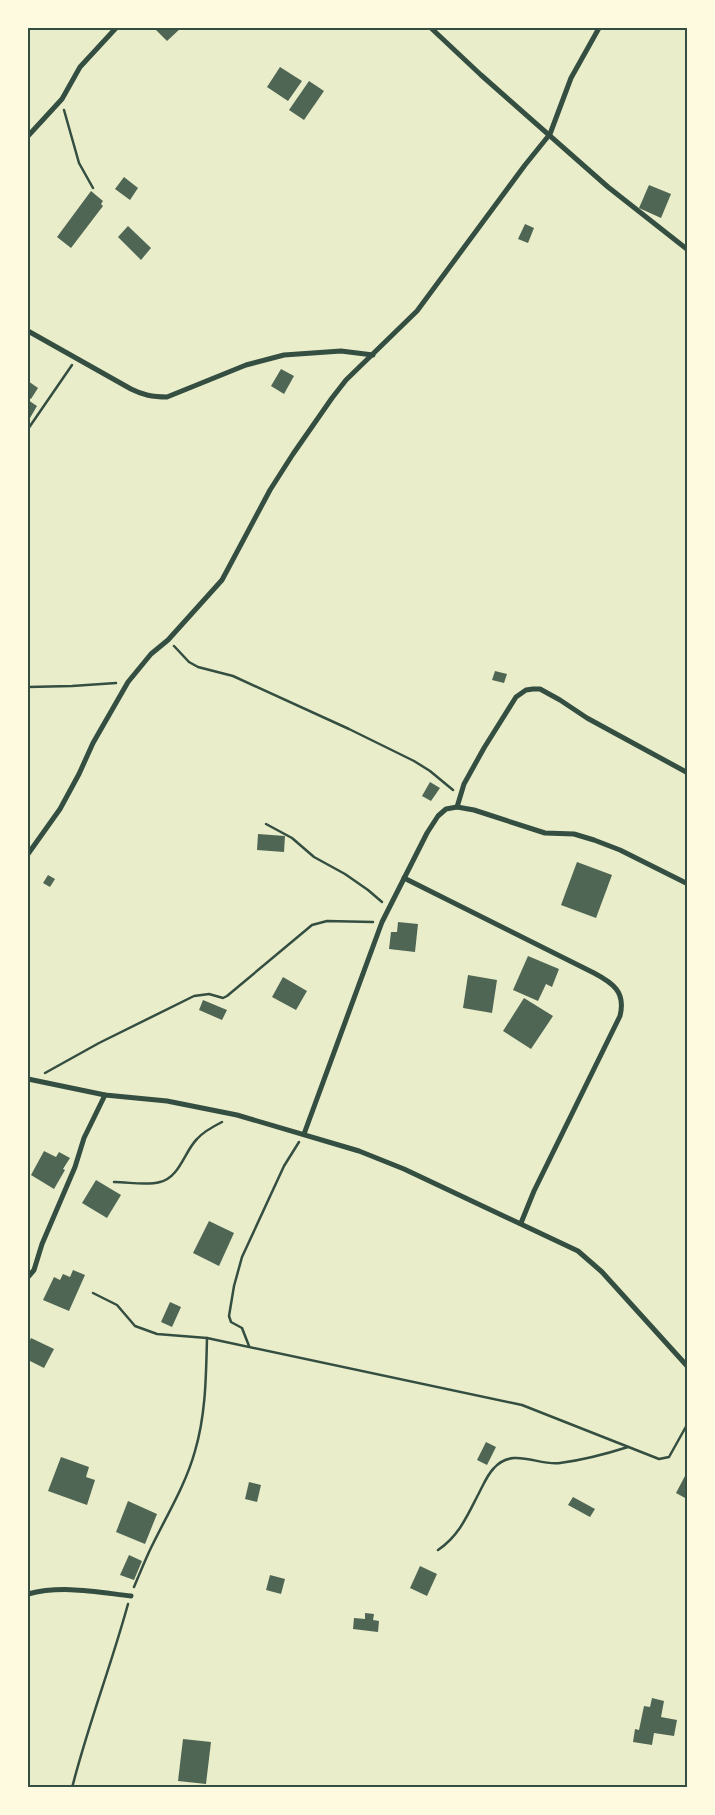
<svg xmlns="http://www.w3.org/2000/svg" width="715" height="1815" viewBox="0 0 715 1815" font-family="Jost,sans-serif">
<rect width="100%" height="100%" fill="#e9edc9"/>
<g fill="#4f6655">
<path d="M154,28h27l-14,13z"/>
<path d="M280,67l22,14 -14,20 -21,-14z"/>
<path d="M309,81l15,10 -20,29 -15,-10z"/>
<path d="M124,177l14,11 -8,12 -15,-11z"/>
<path d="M649,185l22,9 -10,24 -22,-10z"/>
<path d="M91,191l12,10 -2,3 2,2 -32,42 -14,-11z"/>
<path d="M525,224l9,4 -6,15 -10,-4z"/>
<path d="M128,226l23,22 -10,12 -23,-23z"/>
<path d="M281,369l13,7 -10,18 -13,-8z"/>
<path d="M28,381l10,7 -7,11 -3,-2z"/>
<path d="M28,400l9,6 -7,12 -2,-2z"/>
<path d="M495,671l12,3 -3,9 -12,-3z"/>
<path d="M430,782l10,6 -9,13 -9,-5z"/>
<path d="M258,834l27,2 -1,16 -27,-2z"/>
<path d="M577,862l35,13 -16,43 -35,-13z"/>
<path d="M48,875l7,4 -5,8 -7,-4z"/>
<path d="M398,922l20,2 -3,28 -26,-3 2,-17h6z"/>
<path d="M528,956l31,13 -7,18 -6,-3 -8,17 -25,-11z"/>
<path d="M468,975l29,5 -5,33 -29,-5z"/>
<path d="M283,977l24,14 -11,19 -24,-13z"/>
<path d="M524,998l29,18 -22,33 -28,-18z"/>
<path d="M203,1000l24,10 -5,10 -23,-10z"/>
<path d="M44,1151l12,6 3,-5 11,6 -7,11 2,1 -11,19 -23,-14z"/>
<path d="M96,1180l25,15 -14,23 -25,-15z"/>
<path d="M209,1221l25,12 -15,33 -26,-13z"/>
<path d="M73,1270l12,5 -16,36 -26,-11 11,-23 6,3 3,-6 7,3z"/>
<path d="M170,1302l11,5 -9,20 -11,-5z"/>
<path d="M31,1338l23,11 -10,19 -16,-8v-15z"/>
<path d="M486,1442l10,5 -9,18 -10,-5z"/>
<path d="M61,1457l28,10 -3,10 9,3 -8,25 -39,-14z"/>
<path d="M686,1474h2l-1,25 -11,-6z"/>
<path d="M249,1482l12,3 -4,17 -12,-3z"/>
<path d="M573,1497l22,12 -5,8 -22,-12z"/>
<path d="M128,1501l29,13 -12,30 -29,-12z"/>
<path d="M129,1555l13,6 -8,19 -14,-5z"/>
<path d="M420,1566l17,8 -10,22 -17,-8z"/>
<path d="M270,1575l15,4 -4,15 -15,-4z"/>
<path d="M365,1613l9,1 -1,6 6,1 -1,11 -25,-3 1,-11 11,1z"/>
<path d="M652,1698l12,3 -3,16 16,3 -3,16 -20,-3 -2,12 -19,-3 2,-13 4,1 5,-24 6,1z"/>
<path d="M183,1739l28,3 -5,42 -28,-3z"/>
</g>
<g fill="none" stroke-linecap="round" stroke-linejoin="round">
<g stroke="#344e41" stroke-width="2.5">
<path d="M64,110l15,53 14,25"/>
<path d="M28,429l44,-64"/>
<path d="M174,646l15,16 9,5 35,9 116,53 65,32 16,10 23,19"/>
<path d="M28,687l44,-1 44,-3"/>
<path d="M266,824l26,14 22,19 31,17 23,16 14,12"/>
<path d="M45,1073l54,-30 95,-47 15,-2 14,4 4,-2 85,-71 15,-4 46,1"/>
<path d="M114,1182c15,0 32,4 46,0 20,-5 24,-30 37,-43 7,-8 17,-13 25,-17"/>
<path d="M93,1293l24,12 18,21 22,8 50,4 315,67 137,54 10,-2 19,-34"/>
<path d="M249,1346l-7,-18 -11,-6 -2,-6 5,-30 8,-29 42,-91 15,-24"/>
<path d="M438,1550c22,-15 30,-36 42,-59 4,-8 8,-17 14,-23 19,-21 44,-2 66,-5 23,-3 46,-9 68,-16"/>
<path d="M134,1587c5,-12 10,-24 15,-35 16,-34 36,-65 46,-101 11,-37 11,-76 12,-113"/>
<path d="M72,1788c16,-63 39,-122 56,-184"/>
</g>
<g stroke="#344e41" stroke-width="5">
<path d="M431,28l50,47 127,112 80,63"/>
<path d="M28,136l34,-37 18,-32 36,-39"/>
<path d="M28,331l103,58c12,6 21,8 36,8l79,-32 38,-10 57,-4 32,4"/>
<path d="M457,807l7,-23 20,-36 32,-51 10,-7 7,-1h7l20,11 27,18 101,55"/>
<path d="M28,854l32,-45 19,-35 14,-31 35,-61 23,-28 17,-14 54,-60 48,-90 23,-36 39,-56 14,-18 71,-69 108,-146 25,-31 21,-56 28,-50"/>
<path d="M404,878l190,95c19,10 32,19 26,43l-86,175 -13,32"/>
<path d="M28,1079l77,16 62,6 70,14 122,36 45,18 174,82 24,21 86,95"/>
<path d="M304,1134l78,-212 45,-89 11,-17 8,-7 11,-2 17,3 71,23 29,1 20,6 26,10 68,34"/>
<path d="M28,1277l6,-7 8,-26 33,-77 9,-29 21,-43"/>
<path d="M28,1594c34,-9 68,-2 103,2"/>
</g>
</g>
<rect width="715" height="1815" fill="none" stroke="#fefae0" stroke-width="58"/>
<rect x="29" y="29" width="657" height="1757" fill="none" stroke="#344e41" stroke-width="2"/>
</svg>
